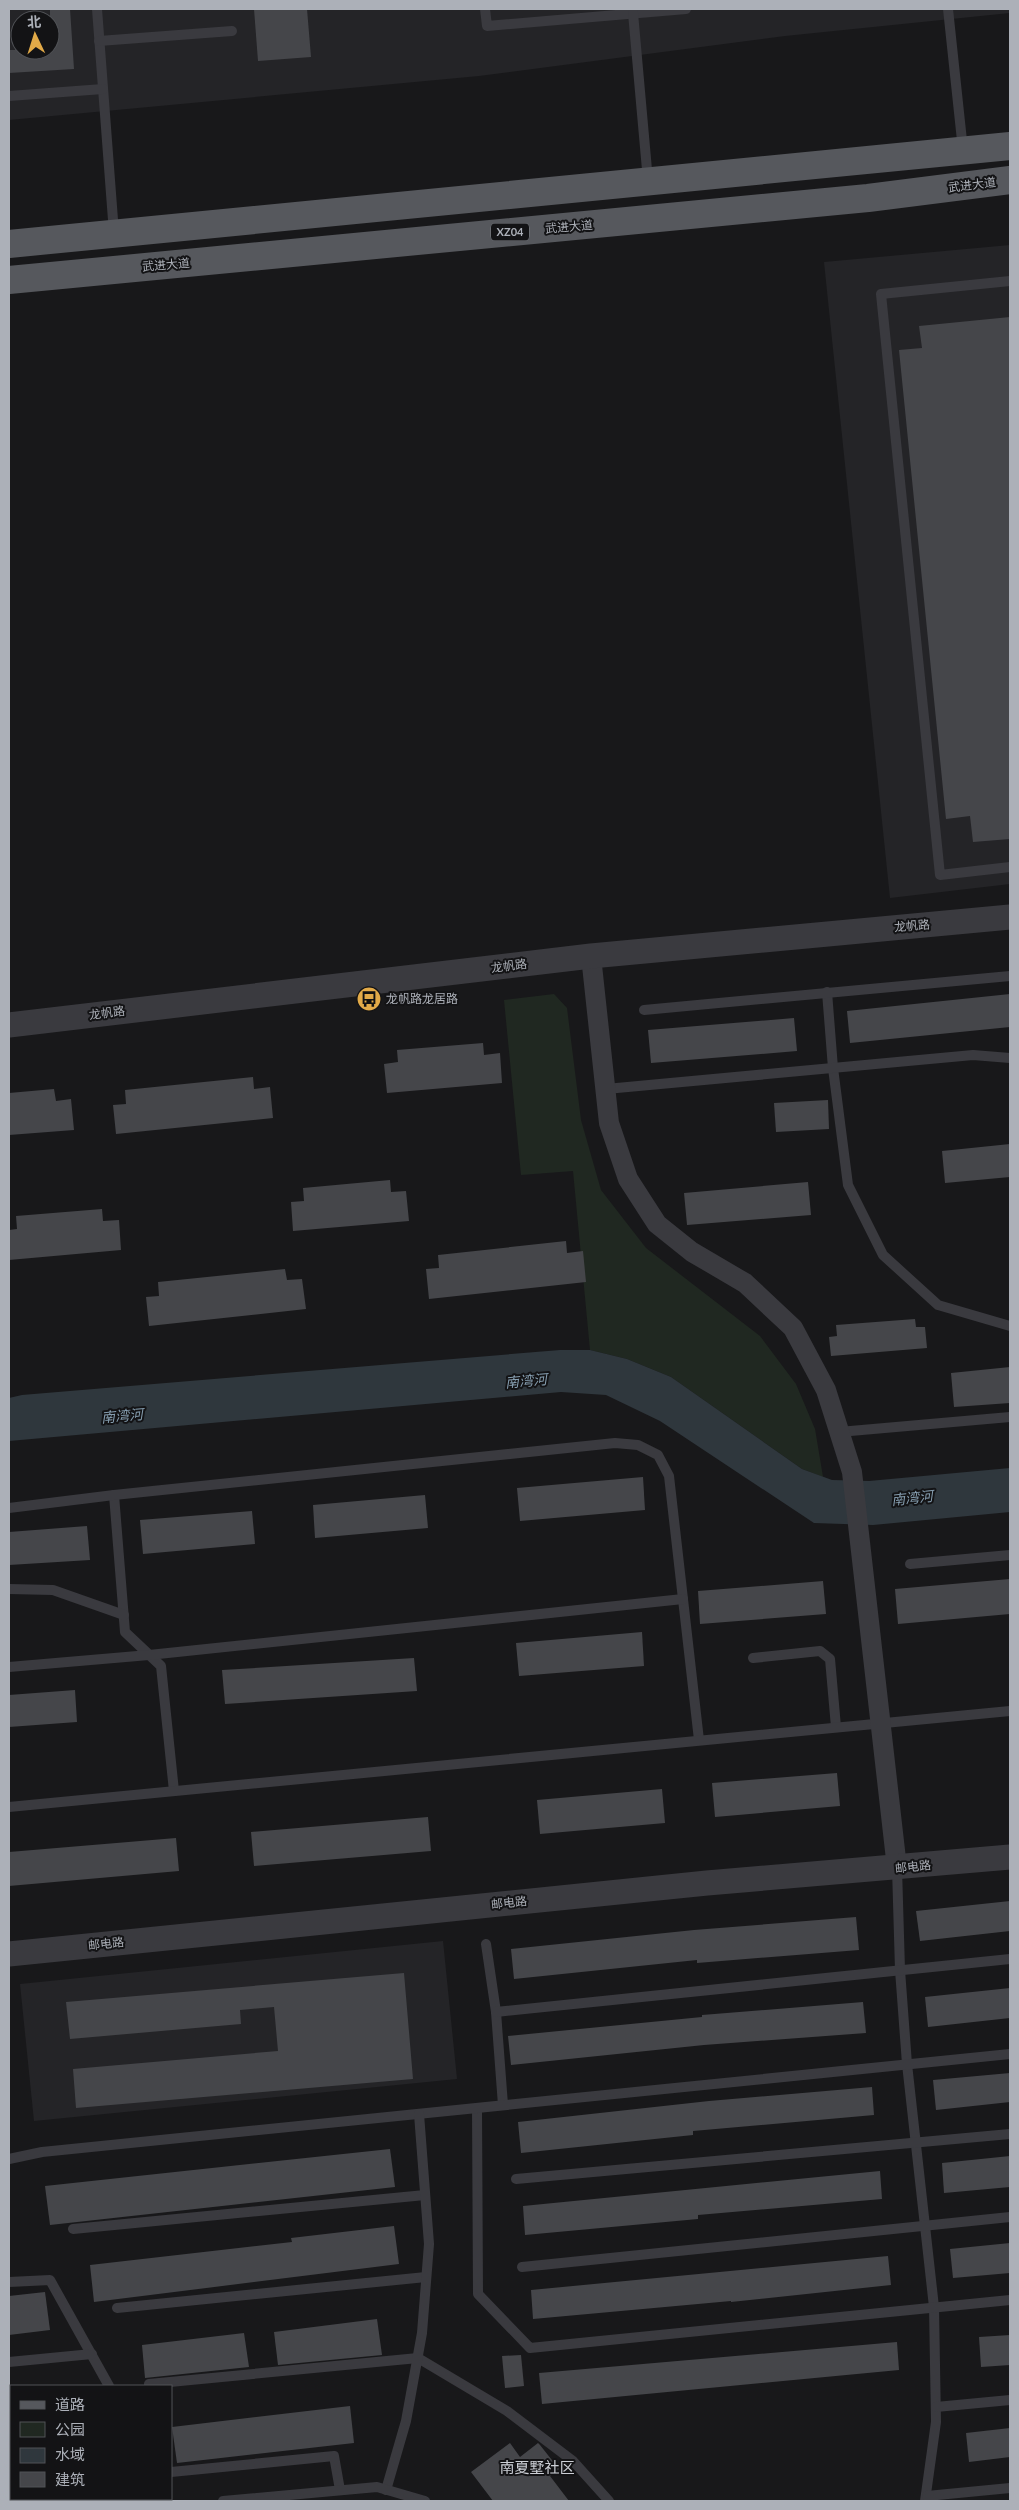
<svg xmlns="http://www.w3.org/2000/svg" width="1019" height="2510" viewBox="0 0 1019 2510" font-family="Lato,'Noto Sans SC',sans-serif">
<rect width="100%" height="100%" fill="#18181a"/>
<g fill="#242427" fill-rule="evenodd">
<path d="M9,9h1001v4l-225,23 -306,40 -470,44zM20,20h30v30h-30z"/>
<path d="M1010,245v639l-120,14 -66,-636z"/>
<path d="M443,1941l14,138 -423,42 -14,-137z"/>
</g>
<path fill="#202821" d="M554,994l13,14 14,112 20,70 45,58 114,88 36,48 19,45 8,48 -21,-8 -131,-92 -44,-18 -37,-9 -17,-179 -52,4 -17,-175z"/>
<path fill="#2f373d" d="M560,1350h30l37,9 44,18 131,92 30,11 37,1 141,-13v44l-137,13 -59,-2 -154,-102 -54,-26 -45,-3 -552,49v-43l13,-3z"/>
<g fill="#45464a">
<path d="M50,9h20l4,60 -65,4v-23h41z"/>
<path d="M254,9h53l4,48 -53,4z"/>
<path d="M1010,317v522l-37,3 -3,-26 -24,3 -47,-469 23,-2 -3,-22z"/>
<path d="M1010,994v33l-160,16 -3,-32z"/>
<path d="M794,1018l3,33 -146,12 -3,-33z"/>
<path d="M483,1043l1,12 16,-2 2,30 -115,10 -3,-29 14,-2 -1,-12z"/>
<path d="M253,1077l1,12 16,-2 3,31 -157,16 -3,-29 13,-1 -1,-14z"/>
<path d="M54,1089l2,12 15,-2 3,31 -65,5v-42z"/>
<path d="M828,1100l1,29 -53,3 -2,-29z"/>
<path d="M1010,1144v33l-65,6 -3,-32z"/>
<path d="M390,1180l1,12 15,-1 3,30 -116,10 -2,-29 13,-1 -1,-13z"/>
<path d="M808,1182l3,33 -124,10 -3,-32z"/>
<path d="M102,1209l1,12 16,-1 2,30 -112,10v-30l8,-1 -1,-13z"/>
<path d="M566,1241l1,12 16,-2 3,31 -157,17 -3,-30 13,-1 -1,-13z"/>
<path d="M285,1269l2,11 15,-1 4,30 -157,17 -3,-29 13,-1 -1,-14z"/>
<path d="M915,1319l1,8h9l2,21 -96,8 -2,-19 8,-1 -1,-11z"/>
<path d="M1010,1367v36l-56,4 -3,-34z"/>
<path d="M643,1477l2,33 -125,11 -3,-33z"/>
<path d="M425,1495l3,33 -113,10 -2,-33z"/>
<path d="M252,1511l3,33 -112,10 -3,-34z"/>
<path d="M87,1526l3,34 -81,5v-33z"/>
<path d="M1010,1579v35l-112,10 -3,-35z"/>
<path d="M823,1581l3,33 -126,10 -2,-33z"/>
<path d="M642,1632l2,34 -125,10 -3,-33z"/>
<path d="M414,1658l3,33 -192,13 -3,-34z"/>
<path d="M75,1690l2,32 -68,5v-32z"/>
<path d="M837,1773l3,33 -125,11 -3,-34z"/>
<path d="M662,1789l3,34 -125,11 -3,-34z"/>
<path d="M428,1817l3,34 -177,15 -3,-34z"/>
<path d="M176,1838l3,33 -170,15v-34z"/>
<path d="M1010,1901v30l-90,10 -4,-30z"/>
<path d="M856,1917l3,33 -162,13v-3l-183,19 -3,-30 183,-19z"/>
<path d="M404,1973l9,106 -337,29 -3,-39 205,-18 -4,-44 -34,3 1,14 -171,15 -4,-37z"/>
<path d="M1010,1988v30l-82,9 -3,-30z"/>
<path d="M863,2002l3,31 -162,12 -193,20 -3,-29 194,-19v-2z"/>
<path d="M1010,2073v29l-74,8 -3,-30z"/>
<path d="M872,2087l2,28 -181,16v4l-172,18 -3,-31 191,-21z"/>
<path d="M390,2149l5,38 -345,38 -5,-39z"/>
<path d="M1010,2156v31l-66,6 -2,-30z"/>
<path d="M880,2171l2,28 -184,16v4l-173,16 -2,-29z"/>
<path d="M394,2226l5,38 -305,38 -4,-37 202,-23 -1,-4z"/>
<path d="M1010,2243v30l-57,5 -3,-29z"/>
<path d="M888,2256l3,29 -160,17v-1l-198,18 -2,-29z"/>
<path d="M45,2292l5,38 -41,5v-39z"/>
<path d="M377,2319l5,36 -104,10 -4,-33z"/>
<path d="M244,2333l5,34 -104,11 -3,-33z"/>
<path d="M1010,2335v30l-29,2 -2,-30z"/>
<path d="M897,2342l2,28 -357,34 -3,-31z"/>
<path d="M521,2355l3,31 -19,2 -3,-32z"/>
<path d="M350,2406l4,37 -177,20 -5,-36z"/>
<path d="M1010,2428v29l-41,5 -3,-29z"/>
<path d="M510,2443l10,14 18,-14 2,2 19,24 -9,7 19,25h-76l-22,-29z"/>
</g>
<g fill="none" stroke-linecap="round" stroke-linejoin="round">
<g stroke="#3a3a3f" stroke-width="10">
<path d="M97,9l17,224"/>
<path d="M485,9l2,17 199,-17"/>
<path d="M948,9l15,141"/>
<path d="M633,13l15,168"/>
<path d="M99,41l133,-10"/>
<path d="M9,96l94,-7"/>
<path d="M1010,281l-129,13 59,581 70,-8"/>
<path d="M827,992l6,76 15,117 35,70 55,50 72,21"/>
<path d="M644,1010l366,-34"/>
<path d="M606,1089l367,-34 37,3"/>
<path d="M839,1432l171,-15"/>
<path d="M114,1495l11,137 36,34 13,125"/>
<path d="M9,1508l105,-13 501,-52 23,2 20,10 11,21 30,264"/>
<path d="M910,1564l100,-9"/>
<path d="M9,1589l44,1 71,25"/>
<path d="M753,1658l67,-7 10,8 6,68"/>
<path d="M9,1667l140,-12 534,-56"/>
<path d="M9,1807l1001,-96"/>
<path d="M897,1868l3,102 7,94 27,243 2,115 -11,79"/>
<path d="M486,1944l10,68 7,93"/>
<path d="M496,2012l514,-53"/>
<path d="M477,2108l1,186 52,54 480,-48"/>
<path d="M9,2159l33,-7 968,-98"/>
<path d="M516,2179l494,-45"/>
<path d="M73,2229l352,-34"/>
<path d="M522,2267l488,-50"/>
<path d="M9,2282l41,-2 59,106"/>
<path d="M117,2308l309,-31"/>
<path d="M9,2362l83,-8"/>
<path d="M149,2384l269,-26 89,53 66,50 36,40"/>
<path d="M936,2407l74,-7"/>
<path d="M9,2428h2"/>
<path d="M171,2472l163,-16 6,34"/>
<path d="M386,2490l20,-69 16,-88 7,-89 -10,-130"/>
<path d="M927,2496l83,-8"/>
<path d="M223,2501l154,-14 48,14"/>
</g>
<path stroke="#3a3a3f" stroke-width="20" d="M591,956l18,167 19,56 29,45 35,28 53,31 48,45 33,62 26,82 45,396"/>
<g stroke="#3a3a3f" stroke-width="25">
<path d="M9,1025l582,-69 419,-39"/>
<path d="M9,1954l698,-71 303,-26"/>
</g>
<g stroke="#56585d" stroke-width="28">
<path d="M9,244l1001,-98"/>
<path d="M9,280l859,-82 142,-18"/>
</g>
</g>
<defs>
<symbol id="bus-disc" viewBox="-11 -11 22 22"><circle r="9.5" fill="#e2aa48" stroke="#131315"/><path d="M-5-6H5V4H4V6H2V4H-2V6H-4V4H-5ZM-3.5-4V0h7V-4ZM-3.5 1.2v1.5H-2V1.2ZM2 1.2v1.5H3.5V1.2Z" fill="#111"/></symbol>
</defs>
<g fill-rule="evenodd">
<use href="#bus-disc" x="355" y="985" width="28" height="28"/>
</g>
<g text-anchor="middle" stroke-width="4" stroke-linejoin="round" paint-order="stroke">
<rect fill="#131315" stroke="#7e8187" stroke-width="1" x="491" y="223.5" width="38" height="17" rx="4"/>
<g font-size="11" font-weight="bold" fill="#acb0b8">
<text x="510" y="236">XZ04</text>
</g>
<g font-size="12" fill="#acb0b8" stroke="#131315">
<text transform="translate(972 185) rotate(-7)" y="4">武进大道</text>
<text transform="translate(569 227) rotate(-5)" y="4">武进大道</text>
<text transform="translate(166 265) rotate(-5)" y="4">武进大道</text>
<text transform="translate(912 926) rotate(-5)" y="4">龙帆路</text>
<text transform="translate(509 966) rotate(-7)" y="4">龙帆路</text>
<text transform="translate(107 1013) rotate(-7)" y="4">龙帆路</text>
<text transform="translate(913 1867) rotate(-6)" y="4">邮电路</text>
<text transform="translate(509 1903) rotate(-6)" y="4">邮电路</text>
<text transform="translate(106 1944) rotate(-6)" y="4">邮电路</text>
</g>
<g font-size="12" fill="#acb0b8" stroke="#131315" text-anchor="start">
<text x="386" y="1003">龙帆路龙居路</text>
</g>
<g font-size="14" font-style="italic" fill="#869eb0" stroke="#131315">
<text transform="translate(526 1381) rotate(-5)" y="5">南湾河</text>
<text transform="translate(122 1416) rotate(-5)" y="5">南湾河</text>
<text transform="translate(912 1498) rotate(-6)" y="5">南湾河</text>
</g>
<g font-size="15" fill="#cccfd5" stroke="#131315">
<text x="537" y="2473">南夏墅社区</text>
</g>
</g>
<rect width="1019" height="2510" fill="none" stroke="#acb0b8" stroke-width="20"/>
<rect x="10" y="2385" width="162" height="115" fill="#131315" stroke="#505256"/>
<rect x="20" y="2401" width="25" height="8" fill="#56585d" stroke="#505256"/>
<text x="55" y="2410" font-size="15" fill="#acb0b8">道路</text>
<rect x="20" y="2422" width="25" height="15" fill="#202821" stroke="#505256"/>
<text x="55" y="2435" font-size="15" fill="#acb0b8">公园</text>
<rect x="20" y="2448" width="25" height="15" fill="#2f373d" stroke="#505256"/>
<text x="55" y="2460" font-size="15" fill="#acb0b8">水域</text>
<rect x="20" y="2472" width="25" height="15" fill="#45464a" stroke="#505256"/>
<text x="55" y="2485" font-size="15" fill="#acb0b8">建筑</text>
<g transform="translate(35 35) rotate(356)"><circle r="24" fill="#131315" stroke="#505256"/>
<path d="M0-4L9 19L0 12L-9 19Z" fill="#e2aa48"/>
<text y="-8" font-size="14" font-weight="bold" text-anchor="middle" fill="#acb0b8">北</text>
</g>
</svg>
